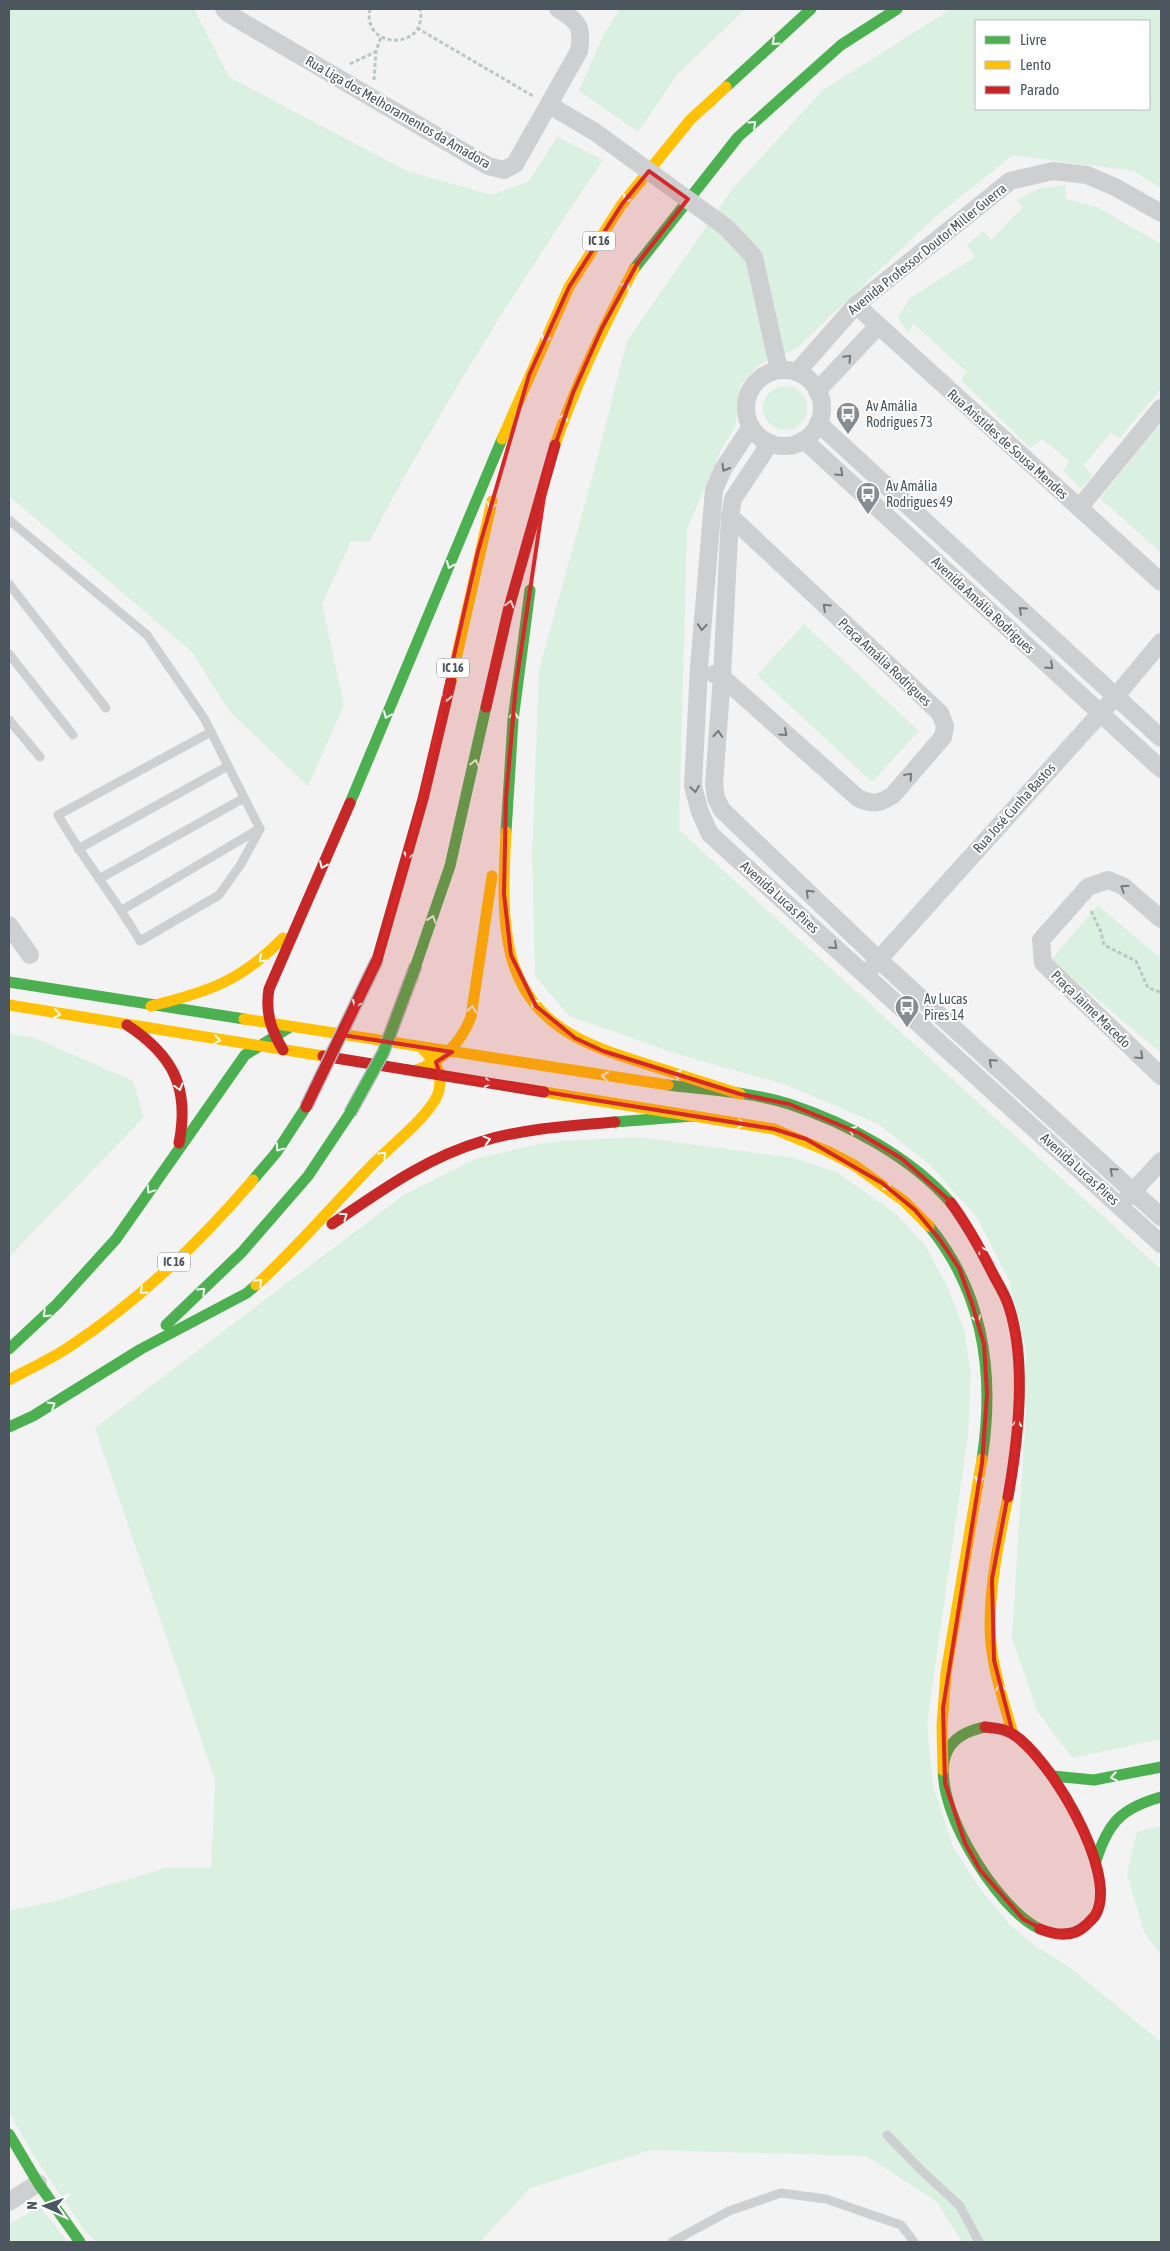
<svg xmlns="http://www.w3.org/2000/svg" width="1170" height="2251" viewBox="0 0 1170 2251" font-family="'Asap Condensed',sans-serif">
<rect width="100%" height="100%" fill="#f3f3f3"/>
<g fill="#daf0e1" fill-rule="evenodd">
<path d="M9,9h185l35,68 178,94 85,24 36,-13 29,-45 46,23c-84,124 -164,250 -234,382l-18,-1 -29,63 22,101 -36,81 -79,-75 -37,-59 -183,-156z"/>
<path d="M620,9h125l-69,67 -38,56 -59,-41 25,-57z"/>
<path d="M951,9h210v179l-28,-17 -120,-16 -78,62 -138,131 -38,17 -18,19 -6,43 -14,23 -34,79 -8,301 482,439v470l-89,19 -35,-47 -25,-73 14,-230v-59l-17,-69 -33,-64 -46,-51 -52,-41 -94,-40 -104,-29 -111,-39 -34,-40 -3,-120 7,-186 53,-192 35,-137 106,-153 90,-98zM976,21h173v88h-173z"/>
<path d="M1065,185l1,14 31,8 64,37v145l-41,49 -9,-5 -27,32 8,11 -11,12 -18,-17 6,-10 -27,-22 -12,9 -69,-68 6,-8 -53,-48 -7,9 -9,-16 12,-19 65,-41 -8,-12 16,-14 8,9 32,-33 -7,-7 22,-11z"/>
<circle cx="785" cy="408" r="22"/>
<path d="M1161,423v130l-61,-55z"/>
<path d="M804,624l115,107 -47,51 -115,-107z"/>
<path d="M1098,905l63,54v94l-110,-93z"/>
<path d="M9,1034l26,4 98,43 11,36 -135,140z"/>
<path d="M638,1137l156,21 43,14 59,42 29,31 21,39 18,44 7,47 -3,59 -41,290 6,62 20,61 25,39 31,38 26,22 33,20 93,76v200h-199l-25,-40 -71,-46 -215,-6 -121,38 -50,54h-383l-13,-12 -50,-74 -25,-44v-201l42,-9 115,-34h45l4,-88 -120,-352 310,-234 73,-36 70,-16z"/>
<path d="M1161,1826v129l-17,-23 -17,-58 10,-42z"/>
<path d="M40,2207l28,35h-59v-18z"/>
</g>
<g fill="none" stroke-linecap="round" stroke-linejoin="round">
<g stroke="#bcc6c3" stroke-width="3" stroke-dasharray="4 2.5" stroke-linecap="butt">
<path d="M370,9c-9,41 59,42 50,0"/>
<path d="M417,28l116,68"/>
<path d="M350,64l25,-12"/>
<path d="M374,80l2,-29 5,-14"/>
<path d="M1091,911l10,21 3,13 32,16 12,27 13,4"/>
</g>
<g stroke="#cdcfd0" stroke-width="9">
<path d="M9,520l138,115 57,83 56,111"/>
<path d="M9,584l97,124"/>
<path d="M9,654l64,81"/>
<path d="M9,720l31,37"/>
<path d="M211,732l-153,83c25,44 57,83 82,126l79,-46 22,-31 19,-35"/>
<path d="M78,849l150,-83"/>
<path d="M99,879l145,-81"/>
<path d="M122,910l137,-81"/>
<path d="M887,2135l34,35 39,36 19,36"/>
<path d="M672,2242l57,-31 52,-18 45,6 75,26 13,17"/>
</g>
<g stroke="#cdcfd0" stroke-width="18">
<path d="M224,9l5,5 259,152 16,4 11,-6 64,-113c4,-24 0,-30 -21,-42"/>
<path d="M549,105l46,27"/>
<path d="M727,228l27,29 25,113"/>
<path d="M856,305l305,277"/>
<circle cx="784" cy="408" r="38"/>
<path d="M797,372l59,-67 154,-124 43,-10 34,4 28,12 46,26"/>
<path d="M817,391l61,-65"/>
<path d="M818,423l343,315"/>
<path d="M751,427l-28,42 -9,21 -15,177 -6,119 7,26 10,22 451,410"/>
<path d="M804,440l357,329"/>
<path d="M770,443l-37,56 -3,17 -8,161 -8,107 2,14 6,12 156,149 283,258"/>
<path d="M1079,508l82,-100"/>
<path d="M714,674l8,3 136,121c15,7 21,6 35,-3l50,-58 2,-11 -5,-13 -210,-197"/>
<path d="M1161,919l-38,-33 -15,-6 -20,7 -47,53 2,23 118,113"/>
<path d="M9,925l21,30"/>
<path d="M871,968l245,-272 45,-54"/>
<path d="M1127,1198l34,-37"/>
<path d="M9,2202l29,-19"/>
</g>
<g stroke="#4caf50" stroke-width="11">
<path d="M726,87l85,-78"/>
<path d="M634,269l104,-132 103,-92 56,-36"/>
<path d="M350,803l152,-364"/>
<path d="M506,832l7,-112 17,-130"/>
<path d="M416,965l34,-99 36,-159"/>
<path d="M9,982l235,37"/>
<path d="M668,1085c40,5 83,7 121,19 58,19 122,53 162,99"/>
<path d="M615,1122l78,-6"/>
<path d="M253,1180l23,-27 30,-46"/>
<path d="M929,1226c55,67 66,149 53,233"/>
<path d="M166,1325l76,-73 66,-76 42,-63"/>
<path d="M9,1349l48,-45 59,-65 129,-184 45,-28"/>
<path d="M9,1427l24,-11 108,-67 106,-56 9,-8"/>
<path d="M985,1727c-15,3 -30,9 -37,23 -24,45 50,161 92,179"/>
<path d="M1053,1776l41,4 67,-13"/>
<path d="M1096,1861c12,-39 26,-53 65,-64"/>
<path d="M9,2134l29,49 42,59"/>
</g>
<g stroke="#ffc107" stroke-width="11">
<path d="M502,439l67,-152 53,-83 68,-84 36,-33"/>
<path d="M555,445c21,-61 48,-118 79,-176"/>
<path d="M451,681l41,-180"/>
<path d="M506,832c-2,41 -5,84 5,124 19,70 74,89 135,108 31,10 63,20 94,30"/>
<path d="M9,1005l314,51"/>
<path d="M151,1006c57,-14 90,-25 132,-68"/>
<path d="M244,1019l424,66"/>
<path d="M414,1071c28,-10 46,-26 57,-54l21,-141"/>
<path d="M544,1092l230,37 53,22 27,14 50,36 25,25"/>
<path d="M256,1285c41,-37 76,-79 115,-119 16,-17 64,-54 68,-76 4,-19 -5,-30 -18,-43"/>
<path d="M9,1380c20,-11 42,-21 60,-33 70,-46 130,-104 184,-167"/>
<path d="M1008,1497c-9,43 -18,85 -18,129 0,36 13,73 23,108"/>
<path d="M943,1770l-1,-45 4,-52 36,-214"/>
</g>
<g stroke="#c62828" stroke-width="11">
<path d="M486,707l22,-96 47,-166"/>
<path d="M377,960l46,-161 28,-118"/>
<path d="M127,1025c46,30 63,63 52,118"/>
<path d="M283,1050c-12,-20 -18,-38 -14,-61l81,-186"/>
<path d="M323,1056l221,36"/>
<path d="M951,1203c17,23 30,47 43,73 5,9 12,20 15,31 18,55 9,134 -1,190"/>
<path d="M332,1224c47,-32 95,-67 151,-83 43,-13 88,-15 132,-19"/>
<path d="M985,1727c9,1 18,1 26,6 37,21 108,139 85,181 -2,4 -7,8 -10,11 -13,13 -31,10 -46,4"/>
</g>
<defs>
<path id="fast-bridge" d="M350,1113l33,-60 33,-88"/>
<path id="jam-bridge" d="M306,1107l71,-147"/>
</defs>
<use href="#fast-bridge" stroke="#b9bdc2" stroke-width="14" stroke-linecap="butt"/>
<use href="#jam-bridge" stroke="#b9bdc2" stroke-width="14" stroke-linecap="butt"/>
<path stroke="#cdcfd0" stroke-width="18" d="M595,132l132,96"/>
<use href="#fast-bridge" stroke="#4caf50" stroke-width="11"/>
<use href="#jam-bridge" stroke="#c62828" stroke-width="11"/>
</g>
<defs><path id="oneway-chevron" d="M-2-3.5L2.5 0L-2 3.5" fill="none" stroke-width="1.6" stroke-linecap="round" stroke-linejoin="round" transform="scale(1.25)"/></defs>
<g stroke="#f6fbf6">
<use href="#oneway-chevron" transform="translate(775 42) rotate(138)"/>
<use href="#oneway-chevron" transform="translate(753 124) rotate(-42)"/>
<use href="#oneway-chevron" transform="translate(626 199) rotate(128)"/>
<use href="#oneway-chevron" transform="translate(626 285) rotate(-61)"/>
<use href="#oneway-chevron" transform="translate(545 339) rotate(115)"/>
<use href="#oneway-chevron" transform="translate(564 417) rotate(-71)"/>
<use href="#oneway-chevron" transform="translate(491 506) rotate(106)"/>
<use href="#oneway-chevron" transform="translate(450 565) rotate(113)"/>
<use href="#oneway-chevron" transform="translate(510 604) rotate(-75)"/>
<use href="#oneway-chevron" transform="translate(447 698) rotate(102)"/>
<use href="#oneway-chevron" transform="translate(387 715) rotate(113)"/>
<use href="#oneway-chevron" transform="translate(514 715) rotate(-85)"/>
<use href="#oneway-chevron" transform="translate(475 763) rotate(-77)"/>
<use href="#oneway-chevron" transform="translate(408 856) rotate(106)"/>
<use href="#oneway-chevron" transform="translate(323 865) rotate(114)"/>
<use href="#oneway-chevron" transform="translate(432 919) rotate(-71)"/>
<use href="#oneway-chevron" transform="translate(262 959) rotate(137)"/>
<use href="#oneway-chevron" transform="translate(534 1002) rotate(-127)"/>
<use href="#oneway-chevron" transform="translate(356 1004) rotate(115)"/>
<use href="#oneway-chevron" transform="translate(472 1009) rotate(-81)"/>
<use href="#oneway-chevron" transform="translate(57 1014) rotate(10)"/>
<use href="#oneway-chevron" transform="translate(217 1040) rotate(9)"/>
<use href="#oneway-chevron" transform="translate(677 1074) rotate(-163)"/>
<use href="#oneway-chevron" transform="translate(605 1076) rotate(-171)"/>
<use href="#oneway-chevron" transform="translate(488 1083) rotate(9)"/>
<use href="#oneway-chevron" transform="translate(179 1087) rotate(74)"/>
<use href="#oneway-chevron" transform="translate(741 1124) rotate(9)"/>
<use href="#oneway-chevron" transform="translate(852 1130) rotate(-157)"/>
<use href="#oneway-chevron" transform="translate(487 1140) rotate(-15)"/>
<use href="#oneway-chevron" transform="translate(279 1148) rotate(125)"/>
<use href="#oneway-chevron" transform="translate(383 1155) rotate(-44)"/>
<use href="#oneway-chevron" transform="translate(888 1187) rotate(39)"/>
<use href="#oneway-chevron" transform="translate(150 1190) rotate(124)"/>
<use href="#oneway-chevron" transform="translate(344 1216) rotate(-35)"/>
<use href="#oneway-chevron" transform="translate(982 1250) rotate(-118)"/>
<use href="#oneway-chevron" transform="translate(259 1282) rotate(-42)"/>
<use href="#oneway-chevron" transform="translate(143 1291) rotate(138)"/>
<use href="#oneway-chevron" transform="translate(202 1291) rotate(-44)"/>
<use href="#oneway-chevron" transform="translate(46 1314) rotate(137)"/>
<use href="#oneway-chevron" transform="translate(977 1319) rotate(74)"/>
<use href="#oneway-chevron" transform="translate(52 1405) rotate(-31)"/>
<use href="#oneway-chevron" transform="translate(1017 1423) rotate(-85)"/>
<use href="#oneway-chevron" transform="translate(979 1480) rotate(100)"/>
<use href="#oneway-chevron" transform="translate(1000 1687) rotate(-102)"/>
<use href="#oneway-chevron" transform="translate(1114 1777) rotate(169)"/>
</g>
<g stroke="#727a80">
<use href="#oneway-chevron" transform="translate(848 358) rotate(-47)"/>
<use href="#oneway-chevron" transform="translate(725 468) rotate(120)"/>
<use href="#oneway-chevron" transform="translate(840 473) rotate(43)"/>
<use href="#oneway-chevron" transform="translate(826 607) rotate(-137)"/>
<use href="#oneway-chevron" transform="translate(1022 610) rotate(-138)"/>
<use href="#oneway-chevron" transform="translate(702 627) rotate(95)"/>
<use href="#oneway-chevron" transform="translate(1050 666) rotate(43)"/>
<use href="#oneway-chevron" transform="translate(784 733) rotate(42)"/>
<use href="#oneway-chevron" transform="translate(718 734) rotate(-86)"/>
<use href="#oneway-chevron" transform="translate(909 776) rotate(-49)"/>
<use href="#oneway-chevron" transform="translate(695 789) rotate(81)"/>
<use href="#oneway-chevron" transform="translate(1124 888) rotate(-147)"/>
<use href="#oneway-chevron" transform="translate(809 893) rotate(-136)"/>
<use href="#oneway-chevron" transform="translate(834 946) rotate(42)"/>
<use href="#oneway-chevron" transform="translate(1140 1056) rotate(44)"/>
<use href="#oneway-chevron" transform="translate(992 1062) rotate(-138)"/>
<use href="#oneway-chevron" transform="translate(1113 1171) rotate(-138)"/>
</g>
<path fill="#d62828" fill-opacity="0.2" stroke="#d62828" stroke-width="4" stroke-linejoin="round" d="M649,171l39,28 -51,65 -35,64 -29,65 -24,70 -33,221 -10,114 -2,96 7,61 25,51 39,32 28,13 137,43 49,10 70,29 42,25 49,43 20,27 39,78 8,40 2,56 -6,66 -21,111 2,81 19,74 40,42 43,85 6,36 -12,28 -16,9 -18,3 -33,-18 -43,-49 -15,-27 -20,-60 -2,-75 39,-245 5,-69 -3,-50 -12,-40 -13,-36 -19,-28 -25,-30 -33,-27 -76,-44 -32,-10 -334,-54 -4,-13 16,-10 -110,-17 35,-75 32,-108 69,-301 51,-176 40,-88 53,-83z"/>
<defs>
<symbol id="bus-pin" viewBox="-11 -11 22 30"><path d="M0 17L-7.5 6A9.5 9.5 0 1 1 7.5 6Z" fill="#868d92" stroke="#fff"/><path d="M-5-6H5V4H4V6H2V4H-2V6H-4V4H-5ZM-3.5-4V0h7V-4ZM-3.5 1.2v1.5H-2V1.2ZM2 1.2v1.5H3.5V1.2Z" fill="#fff"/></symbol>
</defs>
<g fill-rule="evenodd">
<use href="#bus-pin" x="834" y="400" width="28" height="38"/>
<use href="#bus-pin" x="854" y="480" width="28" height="38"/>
<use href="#bus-pin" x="893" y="993" width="28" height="38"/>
</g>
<g text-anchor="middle" stroke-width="4" stroke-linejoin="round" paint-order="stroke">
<g fill="#fff" stroke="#81898e" stroke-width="1">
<rect x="583" y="231.5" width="32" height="19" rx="4"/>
<rect x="437" y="658.5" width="32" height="19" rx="4"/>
<rect x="158" y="1252.5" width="32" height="19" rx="4"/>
</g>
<g font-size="12" font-weight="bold" fill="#4b565e">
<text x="599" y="245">IC 16</text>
<text x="453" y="672">IC 16</text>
<text x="174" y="1266">IC 16</text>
</g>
<g font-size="14" fill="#4b565e" stroke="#fff">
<text transform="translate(398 112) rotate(30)" y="5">Rua Liga dos Melhoramentos da Amadora</text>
<text transform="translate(927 249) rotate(-39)" y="5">Avenida Professor Doutor Miller Guerra</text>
<text transform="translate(1008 444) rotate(42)" y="5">Rua Aristides de Sousa Mendes</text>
<text transform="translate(983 605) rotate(43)" y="5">Avenida Amália Rodrigues</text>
<text transform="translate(885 662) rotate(43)" y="5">Praça Amália Rodrigues</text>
<text transform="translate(1014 808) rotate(-48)" y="5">Rua José Cunha Bastos</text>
<text transform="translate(780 897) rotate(42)" y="5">Avenida Lucas Pires</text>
<text transform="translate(1091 1009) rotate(44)" y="5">Praça Jaime Macedo</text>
<text transform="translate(1080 1169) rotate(42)" y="5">Avenida Lucas Pires</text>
</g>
<g font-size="14" fill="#4b565e" stroke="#fff" text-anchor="start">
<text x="866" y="411">Av Amália<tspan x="866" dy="16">Rodrigues 73</tspan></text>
<text x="886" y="491">Av Amália<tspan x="886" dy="16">Rodrigues 49</tspan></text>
<text x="924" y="1004">Av Lucas<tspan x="924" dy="16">Pires 14</tspan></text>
</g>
</g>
<rect width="1170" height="2251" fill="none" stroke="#4b565e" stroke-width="20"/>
<rect x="975" y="20" width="175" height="90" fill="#ffffff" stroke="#b7bbbf"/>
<rect x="985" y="36" width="25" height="8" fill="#4caf50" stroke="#b7bbbf"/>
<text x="1020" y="45" font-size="15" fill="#4b565e">Livre</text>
<rect x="985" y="61" width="25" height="8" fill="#ffc107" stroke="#b7bbbf"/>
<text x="1020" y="70" font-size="15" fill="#4b565e">Lento</text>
<rect x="985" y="86" width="25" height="8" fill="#c62828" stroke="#b7bbbf"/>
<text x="1020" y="95" font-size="15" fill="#4b565e">Parado</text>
<g transform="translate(45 2206) rotate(272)" stroke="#ffffff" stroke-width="4" paint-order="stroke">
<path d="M0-4L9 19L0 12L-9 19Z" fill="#4b565e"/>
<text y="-8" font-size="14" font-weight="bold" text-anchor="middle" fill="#4b565e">N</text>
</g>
</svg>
